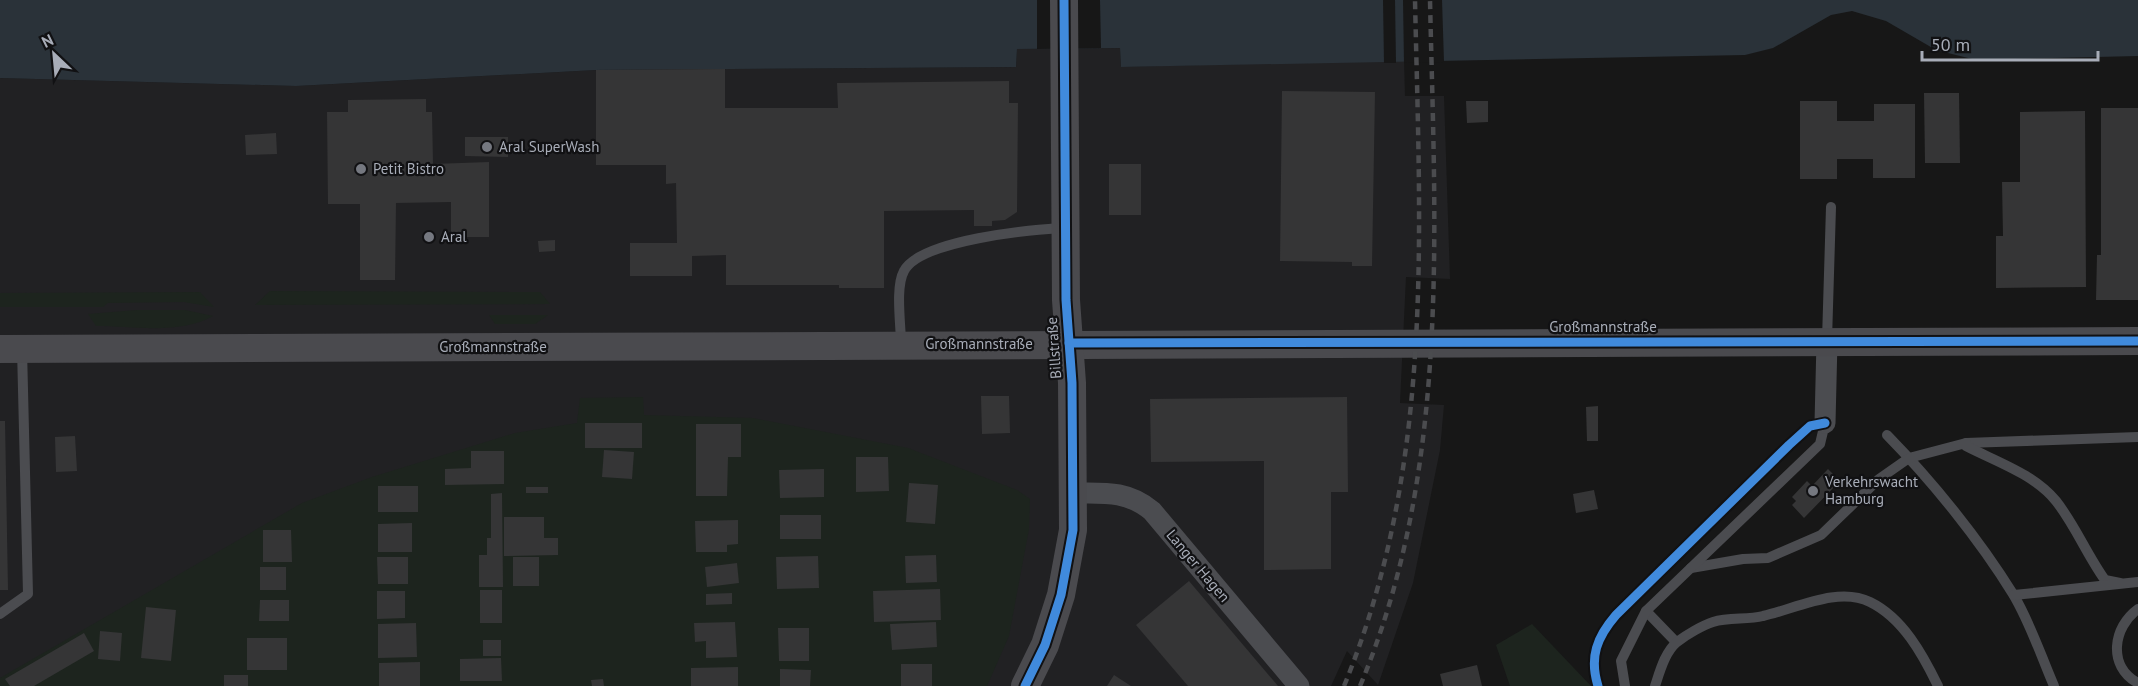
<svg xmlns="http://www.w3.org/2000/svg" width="2138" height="686" viewBox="0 0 2138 686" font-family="'PT Sans',sans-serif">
<rect width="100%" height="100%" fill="#171717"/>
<path fill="#212123" d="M1120,48l1,19 283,-7 1,36h39l6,183 -44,-2 -6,126 44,2 -4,45 -27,133 -35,102 -31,-34 -16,35h-1331v-608l296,8 300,-16 420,-3 1,-18z"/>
<g fill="#1d241e">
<path d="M270,291l270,1 10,12 -295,1z"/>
<path d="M200,292l14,15 -30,-5 -76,1 -5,4h-103v-14z"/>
<path d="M137,310h48l28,6c-33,19 -80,10 -117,10l-8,-12z"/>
<path d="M489,315h59l-13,9h-40z"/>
<path d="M643,397l1,18 109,3 155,30 109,42 13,9 -1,30 -20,107 -22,50h-987v-8l302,-175 70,-26 143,-44 62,-10 3,-25z"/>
<path d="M1532,624l59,62h-81l-14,-41z"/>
</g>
<path fill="#2a3239" d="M0,0h2138v56l-162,4 -40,-10 -50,-29 -34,-10 -21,4 -58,33 -28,7 -624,12 -1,-19 -103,1 -1,18 -420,3 -300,16 -296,-8z"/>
<g fill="#171717">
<path d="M1037,0h63l1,48 -64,1z"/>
<path d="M1383,0h12l1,63h-12z"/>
<path d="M1403,0h39l2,62 -40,1z"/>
</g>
<g fill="#353536">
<path d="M725,69v39h113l-1,-25 172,-2v22h9l-1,109 -12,8 -13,1v5h-18v-16l-90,1v77h-45v-3h-113v-30l-34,1v20h-62v-33h47l-1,-60 -10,1v-19h-70v-95z"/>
<path d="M1282,91l93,1 -3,174h-20v-4l-72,-1z"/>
<path d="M1924,93h35l1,70h-35z"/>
<path d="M426,99v13h6l1,52 56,-2v75h-38v-35l-55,1 -1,77h-35v-76h-32l-1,-92h21v-12z"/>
<path d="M1466,101h22v21l-21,1z"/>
<path d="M1800,101h37v20h37v-17h41v74h-42v-19h-36v20h-37z"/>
<path d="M2101,108h37v192h-42l1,-45h4z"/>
<path d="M2085,111l1,176 -90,1v-52h7l-1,-54h18v-70z"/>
<path d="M276,133l1,21 -31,1 -1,-20z"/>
<path d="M465,137h43v20l-43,-1z"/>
<rect x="1109" y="164" width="32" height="51"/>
<path d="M555,240v11l-16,1 -1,-11z"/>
<path d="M981,396h28l1,37 -28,1z"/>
<path d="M1347,397l1,95h-17v77l-67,1v-109l-113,1 -1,-63z"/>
<path d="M1598,406v35h-11l-1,-34z"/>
<path d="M0,421h5l3,169h-8z"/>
<rect x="585" y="423" width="57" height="25"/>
<path d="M696,424h45v33h-13l-1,39h-31z"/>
<path d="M75,436l2,35 -21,1 -1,-35z"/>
<path d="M604,450l30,2 -2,27 -30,-2z"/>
<path d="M471,451h33v33l-59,1v-16l26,-1z"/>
<path d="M856,457h32l1,34 -33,1z"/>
<path d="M824,469v28l-44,1 -1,-28z"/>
<path d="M1828,469l12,12 -36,37 -12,-13 4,-4 -4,-4 15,-16 5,5z"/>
<path d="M909,483l29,2 -3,39 -29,-2z"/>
<rect x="378" y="486" width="40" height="26"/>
<rect x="526" y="487" width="22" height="6"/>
<path d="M1594,490l4,19 -22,4 -3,-19z"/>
<path d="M502,493l1,94h-24v-32h8v-17h4v-44z"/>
<rect x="780" y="515" width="41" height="24"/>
<path d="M504,517h40v21h14v17l-54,1z"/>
<path d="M738,520v24l-11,1v7h-31l-1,-31z"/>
<path d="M412,523v29h-34v-28z"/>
<path d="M263,530h28l1,32h-29z"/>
<path d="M936,555l1,27 -31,1 -1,-27z"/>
<path d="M818,556l1,32 -42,1 -1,-32z"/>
<path d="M377,557h31v27h-30z"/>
<rect x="513" y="557" width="26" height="29"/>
<path d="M737,563l2,20 -32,4 -2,-20z"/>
<rect x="260" y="567" width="26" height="23"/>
<path d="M1189,581l89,105h-90l-52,-61z"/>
<path d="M940,589l1,31 -67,2 -1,-31z"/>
<rect x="480" y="590" width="22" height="33"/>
<path d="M377,591h28v27l-28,1z"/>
<path d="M732,593v11l-26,1v-11z"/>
<path d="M260,600h29v21h-30z"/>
<path d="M146,607l30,3 -5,51 -30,-3z"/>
<path d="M735,622l2,35 -31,1v-17l-11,1 -1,-19z"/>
<path d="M936,622l1,25 -45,3 -2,-26z"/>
<path d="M416,623l1,34 -39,1v-34z"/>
<path d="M778,628h31v33h-30z"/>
<path d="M100,631l22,2 -2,28 -22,-2z"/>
<path d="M84,633l10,18 -60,35h-24l-5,-7z"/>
<rect x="247" y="638" width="40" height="32"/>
<rect x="483" y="640" width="18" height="16"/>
<path d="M501,658l1,23h-42v-22z"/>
<path d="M420,662v24h-41v-23z"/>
<rect x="901" y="664" width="31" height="22"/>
<path d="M1477,665l5,21h-39l-3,-12z"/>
<path d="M738,667v19h-47v-18z"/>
<path d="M780,669l31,1 -1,16h-30z"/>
<rect x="224" y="675" width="24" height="11"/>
<path d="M1114,675l17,11h-24z"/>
<path d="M603,679l1,7h-12l-1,-6z"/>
</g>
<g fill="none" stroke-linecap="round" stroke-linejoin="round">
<g stroke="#4b4c50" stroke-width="10">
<path d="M1827,340l4,-133"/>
<path d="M901,344c0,-19 -6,-57 3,-73 16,-31 129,-42 161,-43"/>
<path d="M1887,435c45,46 92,104 126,159 17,28 28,62 41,92"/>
<path d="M1966,443l172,-6"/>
<path d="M1691,568l52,-9 25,-1 53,-23 58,-56 30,-21 57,-15v3c31,16 68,28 90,55 19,24 31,54 49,79l15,3"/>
<path d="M2014,595l124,-13"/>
<path d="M2138,609c-25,18 -31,57 0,74"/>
<path d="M1646,611l30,31"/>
<path d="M0,614l28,-20 -6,-245"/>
<path d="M1625,686l-4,-25 25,-50 174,-167 5,-21"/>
<path d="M1655,686c5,-15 10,-34 22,-44 9,-7 26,-17 36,-20 16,-5 34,-2 50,-6 32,-7 75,-30 107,-14 33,16 53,53 68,84"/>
</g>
<g stroke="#4b4c50" stroke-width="21">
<path d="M1825,423l2,-82"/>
<path d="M1072,493c31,0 55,-3 80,18l147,175"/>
</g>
<g stroke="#4a4a4e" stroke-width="28">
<path d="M0,349l2138,-8"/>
<path d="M1025,686l20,-41 16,-50 12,-65 -1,-147 -6,-83 -2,-300"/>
</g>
<g stroke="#4b4c4f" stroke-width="4.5" stroke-dasharray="8 6" stroke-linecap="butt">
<path d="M1344,686c91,-221 76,-452 71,-686"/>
<path d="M1360,686c91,-216 75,-457 70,-686"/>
</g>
<defs>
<g id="cycleway">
<path d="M1069,343l1069,-2"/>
<path d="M1025,686l20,-41 16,-50 12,-65 -1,-147 -6,-83 -2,-300"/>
<path d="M1598,686c-9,-29 -1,-49 18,-71l173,-170 21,-19 15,-3"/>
</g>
</defs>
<use href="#cycleway" stroke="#111113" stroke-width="13"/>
<use href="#cycleway" stroke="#408adc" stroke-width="9"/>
</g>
<g fill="#757880" stroke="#111113" stroke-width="2">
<circle cx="487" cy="147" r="6"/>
<circle cx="361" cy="169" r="6"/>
<circle cx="429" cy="237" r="6"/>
<circle cx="1813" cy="491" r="6"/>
</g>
<g text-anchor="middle" stroke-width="4.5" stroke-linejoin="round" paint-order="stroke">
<g font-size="15" fill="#a8adb8" stroke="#111113" text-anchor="start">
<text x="499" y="152">Aral SuperWash</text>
<text x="373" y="174">Petit Bistro</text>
<text x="441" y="242">Aral</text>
<text x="1825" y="487">Verkehrswacht<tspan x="1825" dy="17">Hamburg</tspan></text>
</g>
<g font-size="15" fill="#a8adb8" stroke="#111113">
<text x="1603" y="332">Großmannstraße</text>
<text x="979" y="349">Großmannstraße</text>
<text x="493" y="352">Großmannstraße</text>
<text transform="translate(1054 348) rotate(-94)" y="5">Billstraße</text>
<text transform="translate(1198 566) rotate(50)" y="5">Langer Hagen</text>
</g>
</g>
<g transform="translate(54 54) rotate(334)" stroke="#111113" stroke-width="4.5" paint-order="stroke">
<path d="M0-4.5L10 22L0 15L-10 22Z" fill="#a8adb8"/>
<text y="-9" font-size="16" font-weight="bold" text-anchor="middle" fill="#a8adb8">N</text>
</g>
<path d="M1922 51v9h176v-9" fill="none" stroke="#a8adb8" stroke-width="3"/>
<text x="1931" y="51" font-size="18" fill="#a8adb8" stroke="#111113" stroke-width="4.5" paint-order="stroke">50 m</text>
</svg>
